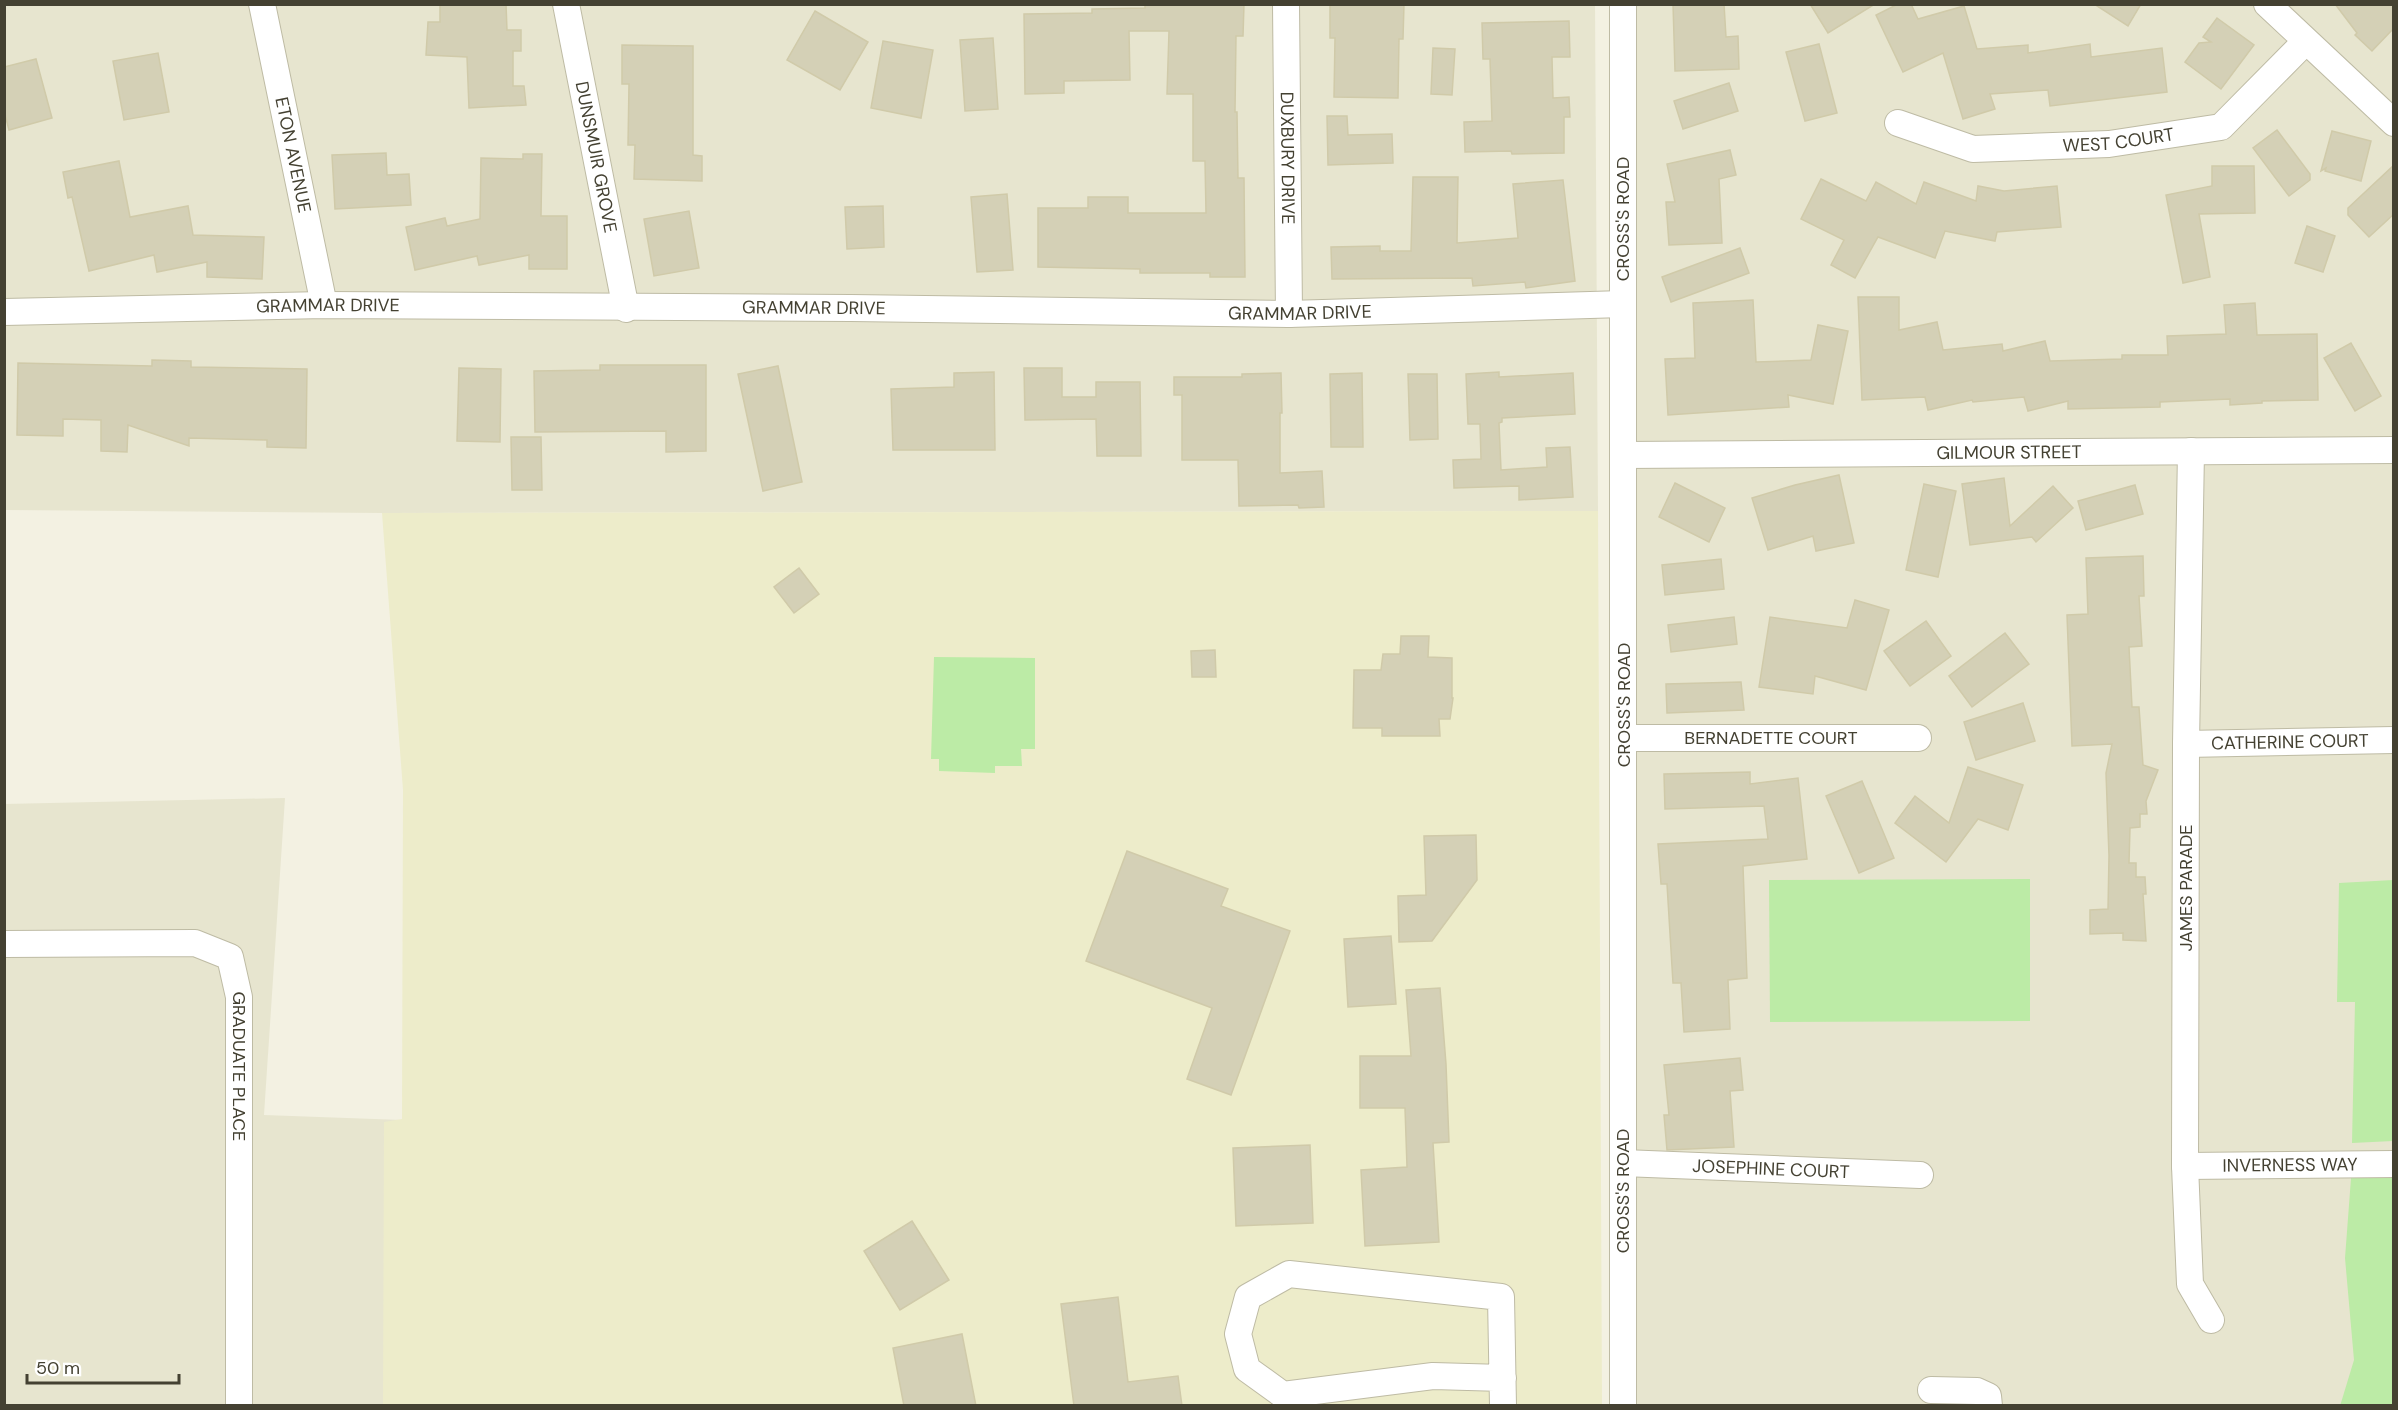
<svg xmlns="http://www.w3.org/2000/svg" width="2398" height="1410" viewBox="0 0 2398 1410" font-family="'DM Sans',sans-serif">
<rect width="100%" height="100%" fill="#f3f1e2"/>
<g fill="#e7e5cf">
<path d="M5,5h1590l3,506 -1216,2 -377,-3z"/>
<path d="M1623,5h770v1400h-769z"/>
<path d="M285,798l-21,317 138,5 -16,285h-381l-1,-601z"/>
</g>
<path fill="#edecca" d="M1598,511l4,894h-1219l1,-283 18,-3 1,-329 -21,-277z"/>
<g fill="#bceba6">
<path d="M934,657l101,1v91h-14l1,17h-27v7l-56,-2v-12h-8z"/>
<path d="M2030,879v142l-260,1 -1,-142z"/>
<path d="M2393,880v261l-41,2 3,-141h-18l2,-119z"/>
<path d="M2393,1164v241l-53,1 14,-46 -9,-102 7,-93z"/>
</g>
<g fill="#d4d0b6" stroke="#d0caa9" stroke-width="1.5">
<path d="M440,4h66l1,26h14v21h-8v35h11l2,19 -57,3 -2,-51 -41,-2 2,-33h12z"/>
<path d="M1145,4h99l-1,32h-7l-1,76h2l1,66h6l1,99h-35v-4h-70v-4l-102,-2v-59h50v-11h40v16h78l-1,-52h-12v-67h-26l2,-63h-40l1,49 -66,1v12l-39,1 -1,-80 68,-1v-4l53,-1z"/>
<path d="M1330,4h74l-1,35h-4l-1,59 -64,-1 1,-59h-5z"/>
<path d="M1673,4h51l2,33 12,-1 1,33 -64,2z"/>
<path d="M1810,4h65l-47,29z"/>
<path d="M1898,4h13l7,15 46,-13 13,43 51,-4v8l62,-9 1,13 71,-9 5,44 -117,14 -2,-16 -58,4 5,15 -32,10 -20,-66 -40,19 -27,-57z"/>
<path d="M2094,4h47l-13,22z"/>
<path d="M2335,4h59v24l-22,23 -17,-16 2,-2z"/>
<path d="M815,11l53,31 -28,48 -53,-30z"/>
<path d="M2217,18l37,27 -33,44 -36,-27 14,-19 12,-1 -8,-5z"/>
<path d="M1569,21l1,36h-18l1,41 16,-1 1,20h-6v36l-52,1 -1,-3 -46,1 -1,-30 28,-1 -2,-62h-7l-1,-36z"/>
<path d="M993,38l5,71 -33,2 -5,-71z"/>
<path d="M883,41l50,9 -12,68 -50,-10z"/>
<path d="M1819,44l18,69 -32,8 -19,-69z"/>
<path d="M622,45l71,1v109l9,1v25l-68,-2 1,-34h-7l1,-61h-7z"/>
<path d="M1433,48l22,1 -3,46 -21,-1z"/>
<path d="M158,53l11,59 -45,8 -11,-59z"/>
<path d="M36,59l16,59 -43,12 -5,-19v-44z"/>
<path d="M1729,83l9,28 -55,18 -9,-28z"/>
<path d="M1327,116h20l1,19 44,-1 1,29 -65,2z"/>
<path d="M2277,130l33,44v6l-21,16 -36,-48z"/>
<path d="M2332,131l39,10 -10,40 -36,-10 1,-3 -5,3z"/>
<path d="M1730,150l6,25 -17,4 3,64 -53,2 -3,-43h9l-8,-38z"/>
<path d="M386,153l1,22 22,-1 2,31 -76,4 -3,-54z"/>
<path d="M523,154h19l-1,62h26v53h-38v-14l-50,10 -2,-9 -62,14 -9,-43 39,-9 2,8 33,-7 1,-61 42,1z"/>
<path d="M119,161l11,56 58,-11 5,29 71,2 -2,42 -55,-2v-15l-50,10 -3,-17 -65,16 -17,-74 -4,1 -5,-26z"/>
<path d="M2394,165v49l-25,23 -21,-22v-7z"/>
<path d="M2212,166h42l1,47 -56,1 11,63 -27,6 -17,-88 46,-9z"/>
<path d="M1413,177h45l-1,66 61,-5 -5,-54 50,-4 12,101 -49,7 -1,-6 -52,4 -1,-8 -140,1 -1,-32 49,-1v5h31z"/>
<path d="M1821,179l45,22 10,-19 40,22 8,-22 52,19 2,-15 26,5 53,-5 4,41 -64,5 -2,9 -50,-10 -10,27 -57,-21 -23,41 -24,-13 13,-25 -43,-21z"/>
<path d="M1007,194l6,76 -36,2 -6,-75z"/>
<path d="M883,206l1,41 -37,2 -2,-42z"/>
<path d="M689,211l10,57 -45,8 -10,-57z"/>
<path d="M2307,226l28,10 -12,36 -28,-9z"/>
<path d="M1740,248l9,25 -78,29 -9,-25z"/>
<path d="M1858,297h41v33l38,-8 6,28 59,-6 1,7 42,-10 5,20 72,-2v-4h46l-1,-19 59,-2 -2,-29 31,-2 2,32 60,-1 1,66 -56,1v2l-32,2v-6l-70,3v5l-92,2v-8l-40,10 -4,-14 -51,5 -1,-2 -44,10 -3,-13 -63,3z"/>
<path d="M1753,300l3,62 55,-2 7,-35 30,6 -15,73 -45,-9 1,12 -121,8 -3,-56 30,-1 -2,-55z"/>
<path d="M2351,343l30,53 -26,15 -31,-53z"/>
<path d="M152,360l39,1v6l116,2 -1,79 -39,-1v-7l-78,-2v8l-61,-21 -1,27 -26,-1v-31l-38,-1v17l-46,-1 1,-72 134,3z"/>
<path d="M600,365h106v86l-40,1v-21l-131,1 -1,-61 66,-1z"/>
<path d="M778,366l24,116 -39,9 -25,-117z"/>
<path d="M459,368l42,1 -1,73 -43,-1z"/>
<path d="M1024,368h38v29h34v-15h44l1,74h-44l-1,-37 -71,1z"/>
<path d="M994,372l1,78h-102l-2,-61 63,-2v-14z"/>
<path d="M1499,372v5l74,-4 2,41 -73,4v4l-3,1 2,47 46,-3 -1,-19 24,-1 3,50 -54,3v-14l-65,2 -1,-28 28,-1 -1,-35h-12l-2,-50z"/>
<path d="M1281,373l1,40h-2v60l42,-2 2,36 -25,1 -1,-3 -59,1 -1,-46h-56v-65h-8v-18h68v-3z"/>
<path d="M1362,373l1,74h-32l-1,-73z"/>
<path d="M1408,374h29l1,65 -28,1z"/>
<path d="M511,437h30l1,53h-30z"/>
<path d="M1839,475l15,68 -38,8 -3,-15 -45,14 -16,-52 43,-13z"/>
<path d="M2004,478l6,48 43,-40 20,22 -37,34 -4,-5 -62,8 -8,-61z"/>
<path d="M1675,483l50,25 -16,34 -50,-25z"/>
<path d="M1924,484l32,7 -18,86 -32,-7z"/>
<path d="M2135,485l8,29 -57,16 -8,-29z"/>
<path d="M2143,556l1,40h-5l3,50 -13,1 3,60h7l4,58 15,5 -12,31 1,13h-7v13l-10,1 -1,35h7v14h9l1,17h-3l3,47 -23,-1v-7l-33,1v-24l18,-1 1,-53 -3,-83 6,-29 -40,2 -5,-131 21,-1 -2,-56z"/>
<path d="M1721,559l3,30 -59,6 -3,-30z"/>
<path d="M799,568l20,26 -25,19 -20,-26z"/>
<path d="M1855,600l34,10 -23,80 -51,-14 -2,18 -54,-7 11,-70 77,11z"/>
<path d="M1734,617l3,27 -66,8 -3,-27z"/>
<path d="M1926,621l25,35 -41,30 -26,-35z"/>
<path d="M2005,633l24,31 -57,43 -23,-31z"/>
<path d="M1401,636h28l-1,21 24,1v40h1l-3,21h-11l1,17h-58v-8h-29l1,-58h27l2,-16h17z"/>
<path d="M1215,650l1,27h-24l-1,-26z"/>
<path d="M1741,682l3,28 -77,3 -1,-29z"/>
<path d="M2023,703l12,38 -59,19 -12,-38z"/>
<path d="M1968,767l55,18 -15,45 -30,-11 -32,43 -51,-39 20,-27 34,27z"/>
<path d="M1750,772v12l48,-6 9,81 -64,7 4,112 -19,2 2,49 -46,3 -3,-49h-8l-6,-99h-6l-3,-40 110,-5 -4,-33 -99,3 -1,-35z"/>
<path d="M1862,781l32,77 -35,15 -33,-77z"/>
<path d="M1476,835l1,45 -45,61 -33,1 -1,-46 28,-1 -2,-59z"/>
<path d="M1127,851l101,38 -7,17 69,25 -59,164 -44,-16 25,-71 -126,-47z"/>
<path d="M1391,936l5,68 -48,3 -4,-68z"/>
<path d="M1440,988l6,76 3,78 -16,1 6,99 -74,4 -4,-76 46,-3 -2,-59h-45v-52h51l-5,-66z"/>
<path d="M1740,1058l3,32 -13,1 4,56 -67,3 -3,-35h5l-5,-50z"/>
<path d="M1310,1145l3,78 -77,3 -3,-78z"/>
<path d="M912,1221l37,59 -49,30 -36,-59z"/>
<path d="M1118,1297l10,85 50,-6 4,30h-108l-13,-102z"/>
<path d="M962,1334l14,72h-72l-11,-58z"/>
</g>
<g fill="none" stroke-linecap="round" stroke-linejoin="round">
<defs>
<g id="minor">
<path id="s1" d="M262,4l62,301"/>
<path id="s2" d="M566,4l60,305"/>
<path id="s3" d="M1286,4l3,310"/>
<path d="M2267,4l127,119"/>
<path id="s4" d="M1898,123l75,26 136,-5 112,-17 84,-85"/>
<path id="s5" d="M4,312l320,-7 527,3 438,6 334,-10"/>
<path d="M2191,451l-5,293 -1,422 5,118 21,36"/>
<path id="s6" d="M1623,455l771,-5"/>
<path id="s7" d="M1624,738h294"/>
<path id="s8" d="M2186,744l208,-4"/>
<path id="s9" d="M4,944l191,-1 35,14 9,40v409"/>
<path id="s10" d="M1623,1163l297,12"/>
<path id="s11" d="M2185,1166l209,-2"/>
<path d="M1503,1378l-70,-2 -150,19 -36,-26 -9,-35 10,-37 41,-23 212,23 2,109"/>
<path d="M1931,1390l46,1 11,5 1,10"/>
<path d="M1623,1406v-1402"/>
</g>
</defs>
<use href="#minor" stroke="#bebba4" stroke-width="28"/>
<use href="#minor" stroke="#fff" stroke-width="26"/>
</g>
<g text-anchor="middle" stroke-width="4.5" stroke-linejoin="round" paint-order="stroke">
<g font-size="18" fill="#444132" stroke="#fff">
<text dy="6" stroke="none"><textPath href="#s4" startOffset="225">WEST COURT</textPath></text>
<text dy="6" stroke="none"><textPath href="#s1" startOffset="154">ETON AVENUE</textPath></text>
<text dy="6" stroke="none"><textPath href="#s2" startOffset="156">DUNSMUIR GROVE</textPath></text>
<text dy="6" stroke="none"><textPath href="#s3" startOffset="154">DUXBURY DRIVE</textPath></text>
<text transform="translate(1623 219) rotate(-90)" y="6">CROSS'S ROAD</text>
<text dy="6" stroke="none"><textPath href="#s5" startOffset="324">GRAMMAR DRIVE</textPath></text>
<text dy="6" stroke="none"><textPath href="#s5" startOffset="810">GRAMMAR DRIVE</textPath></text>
<text dy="6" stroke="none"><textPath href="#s5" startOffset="1296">GRAMMAR DRIVE</textPath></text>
<text dy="6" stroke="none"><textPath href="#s6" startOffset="386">GILMOUR STREET</textPath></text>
<text transform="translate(1624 705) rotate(-90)" y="6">CROSS'S ROAD</text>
<text dy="6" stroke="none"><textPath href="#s7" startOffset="147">BERNADETTE COURT</textPath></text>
<text dy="6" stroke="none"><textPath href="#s8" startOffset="104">CATHERINE COURT</textPath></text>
<text transform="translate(2186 888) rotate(-90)" y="6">JAMES PARADE</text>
<text dy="6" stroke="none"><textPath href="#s9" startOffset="339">GRADUATE PLACE</textPath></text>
<text dy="6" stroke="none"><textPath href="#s11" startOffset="105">INVERNESS WAY</textPath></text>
<text dy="6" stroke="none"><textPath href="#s10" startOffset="148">JOSEPHINE COURT</textPath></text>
<text transform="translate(1623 1191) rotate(-90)" y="6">CROSS'S ROAD</text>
</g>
</g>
<rect width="2398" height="1410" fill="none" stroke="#444132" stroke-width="12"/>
<path d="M27 1374v9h152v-9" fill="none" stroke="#444132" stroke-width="3"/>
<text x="36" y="1374" font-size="18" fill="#444132" stroke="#ffffff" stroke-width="4.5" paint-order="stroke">50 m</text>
</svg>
